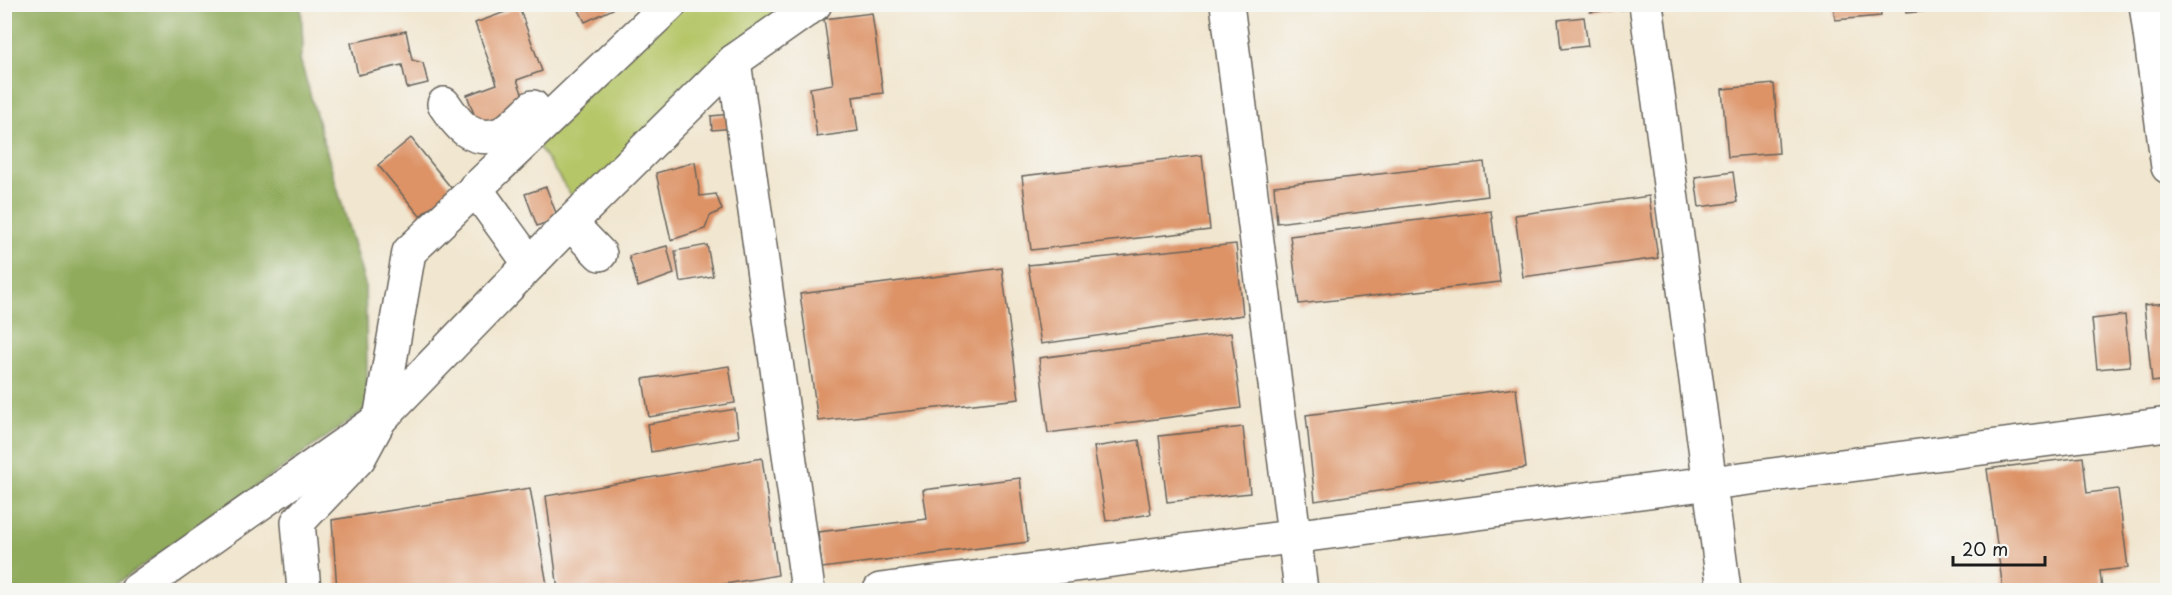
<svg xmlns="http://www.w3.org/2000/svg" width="2172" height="595" viewBox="0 0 2172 595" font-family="'Playpen Sans',sans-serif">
<rect width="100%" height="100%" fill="#f6f6f2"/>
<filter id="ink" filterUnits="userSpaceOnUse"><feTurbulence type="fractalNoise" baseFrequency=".0167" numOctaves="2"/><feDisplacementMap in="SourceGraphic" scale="12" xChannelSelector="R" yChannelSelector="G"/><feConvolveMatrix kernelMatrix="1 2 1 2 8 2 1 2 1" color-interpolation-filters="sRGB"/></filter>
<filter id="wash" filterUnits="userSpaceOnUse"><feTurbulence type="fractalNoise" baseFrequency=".008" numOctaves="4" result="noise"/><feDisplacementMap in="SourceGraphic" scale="24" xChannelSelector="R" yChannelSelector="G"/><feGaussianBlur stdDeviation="1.35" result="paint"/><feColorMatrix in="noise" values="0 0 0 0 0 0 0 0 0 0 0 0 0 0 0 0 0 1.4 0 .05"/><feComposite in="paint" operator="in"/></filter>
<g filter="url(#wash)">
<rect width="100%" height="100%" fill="#f1e6cf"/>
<path fill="#b5c668" stroke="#687142" stroke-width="1.5" d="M670,5h147l-235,206 -46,-68z"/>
<path fill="#90ab5c" stroke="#56643c" stroke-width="1.5" d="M4,5h297l2,41 -3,13 65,225 3,124 -260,182h-103z"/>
<g id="blocks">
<g fill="#dd9366">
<path d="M576,4h34l3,5 -28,13z"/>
<path d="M1589,4h42v5l-41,3z"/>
<path d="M1833,4h47l1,12 -46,4z"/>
<path d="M1905,4h33l1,6 -33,3z"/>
<path d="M519,7l23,64 -25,9 10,26 -49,19 -11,-30 30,-11 -22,-61z"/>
<path d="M872,13l11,80 -30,4 5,34 -41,6 -7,-49 23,-4 -9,-65z"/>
<path d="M1584,17l4,29 -27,3 -3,-29z"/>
<path d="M406,31l6,29 11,3 5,20 -21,5 -5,-23 -44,10 -7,-32z"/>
<path d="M1774,84l5,69 -51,4 -6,-68z"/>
<path d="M732,114l2,14 -22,2 -1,-14z"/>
<path d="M411,138l41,51 -32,27 -42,-51z"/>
<path d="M1202,155l8,75 -179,20 -9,-74z"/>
<path d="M695,162l5,34 16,-2 6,16 -12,6 -5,13 -34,11 -15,-67z"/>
<path d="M1484,162l4,34 -211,27 -3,-37z"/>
<path d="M1733,172l4,30 -38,5 -4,-30z"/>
<path d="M546,187l12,31 -21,8 -12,-32z"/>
<path d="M1649,196l9,62 -135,19 -8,-62z"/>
<path d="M1491,211l9,71 -201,22 -9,-68z"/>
<path d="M1236,244l7,71 -202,29 -13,-79z"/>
<path d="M707,245l6,31 -33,6 -5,-31z"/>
<path d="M667,246l7,28 -36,13 -9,-31z"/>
<path d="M1002,268l17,131 -201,22 -18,-127z"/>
<path d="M2168,303v77l-16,2 -8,-77z"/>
<path d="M2125,315l5,51 -33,3 -5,-50z"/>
<path d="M1231,333l10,75 -193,25 -9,-75z"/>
<path d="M729,366l6,37 -86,14 -6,-38z"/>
<path d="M1516,388l10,80 -211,33 -9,-86z"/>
<path d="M735,409l4,28 -88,15 -4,-28z"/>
<path d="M1243,427l7,66 -83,9 -8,-66z"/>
<path d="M1139,440l12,74 -45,7 -12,-74z"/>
<path d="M2083,457l4,36 31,-4 10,79 -28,3 2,19h-99l-16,-121z"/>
<path d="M762,458l16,117 -88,15h-132l-12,-94z"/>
<path d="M1020,478l8,64 -206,26 -4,-36 109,-13 -4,-29z"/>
<path d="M530,488l18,102h-211l-5,-70z"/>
</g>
</g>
</g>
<g filter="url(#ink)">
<use href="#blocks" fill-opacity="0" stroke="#67635b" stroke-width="1.5"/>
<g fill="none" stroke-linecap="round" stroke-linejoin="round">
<defs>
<g id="minor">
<path d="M1227,4l74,586"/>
<path d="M1646,4l78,586"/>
<path d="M2146,4l22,163"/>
<path d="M734,61l74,529"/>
<path d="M444,104c14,21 28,40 56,30 9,-3 25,-20 33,-27"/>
<path d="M475,188l55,76"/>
<path d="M570,223l30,31"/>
<path d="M137,590l243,-171 29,-167 261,-248"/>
<path d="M304,590l-6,-68 61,-64 21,-39 182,-188 172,-170 81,-57"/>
<path d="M880,590l1288,-166"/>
</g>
</defs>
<use href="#minor" stroke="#67635b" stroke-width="36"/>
<use href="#minor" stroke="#fff" stroke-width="33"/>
</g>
</g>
<rect width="2172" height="595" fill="none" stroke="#f6f6f2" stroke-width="24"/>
<path d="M1953 556v9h92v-9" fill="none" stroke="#1c1c1c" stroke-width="3"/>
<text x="1962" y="556" font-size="18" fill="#1c1c1c" stroke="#f6f6f2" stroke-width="4.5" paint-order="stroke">20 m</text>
</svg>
